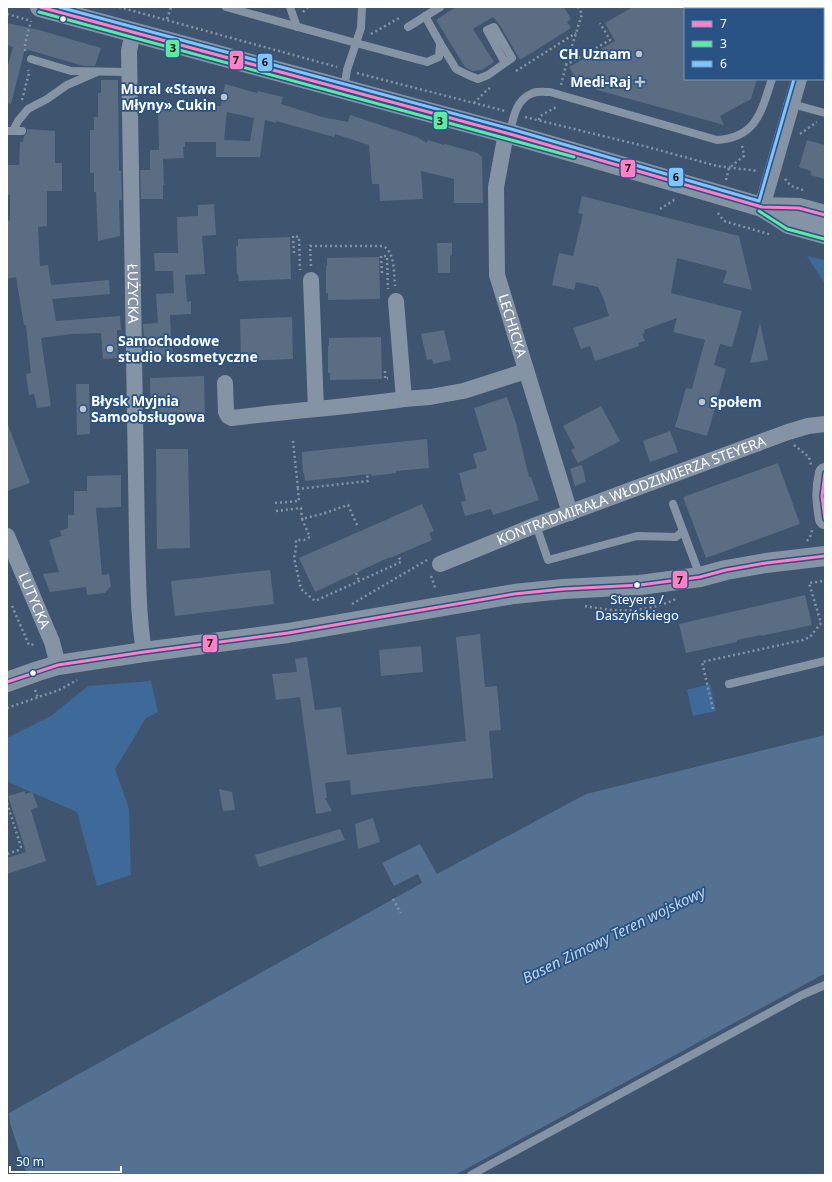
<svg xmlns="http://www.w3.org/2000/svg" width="832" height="1182" viewBox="0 0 832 1182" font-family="'Noto Sans',sans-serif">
<rect width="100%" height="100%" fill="#3e546f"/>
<g fill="#3e6a99">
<path d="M807,256l18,4v23l-1,-1z"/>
<path d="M151,681l7,31 -12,6 -31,51 14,40 2,66 -34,11 -20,-74 -69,-30 -1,-3v-41l44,-22 37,-30z"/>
<path d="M710,684l6,27 -23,5 -6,-26z"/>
</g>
<path fill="#557192" d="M825,735v239l-3,1 -367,200h-428l-17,-52 -1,-10 413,-230 -4,-9 -24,12 -12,-23 38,-19 17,30 149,-80z"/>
<g fill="#5b6d82" fill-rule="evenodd">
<path d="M456,7h108l7,12 -4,3 4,6 -51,32 -21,-36 -6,-7 -20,12 21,33 -12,8 -10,1 -7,-4 -29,-47z"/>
<path d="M633,7h52v72h72l-6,20 -31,17 4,9 -127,-35 -6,-12 -12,7 -10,-18 46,-26 -10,-18z"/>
<path d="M7,23l32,7 62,18 -6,18h-11l-59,-17 -14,55 -4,-1v-34l6,-22 -6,-2z"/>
<path d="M101,80h17l1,91h2l1,29h-3l1,36 -22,5 -2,-49h-2v-19h-4v-43h4v-13h4v-24h3z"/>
<path d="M225,84l32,9 1,-2 25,6 -2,7 41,13 26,5 2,-7 67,22 10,6 1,-3 16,5 1,-1 33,9 4,4 1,46h-29v-24l-33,-8 2,28 -43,2 -1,-17h-7l-3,-39 -34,-11 -1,3 -58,-16v2l-11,-3 -5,37h-44v-15h-31v5h-2l1,11 -21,1 1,26h-1v14h-22l-1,-29h10v-20h9l-1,-42 25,1v-3h38zM227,112l27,6 -4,23 -26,-1z"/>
<path d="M27,129l28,2v32h7v28h-15v35l-9,1 2,39 8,-1 3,20 58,-5 1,14 -58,5 4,22 64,-5 1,14h-4l1,28 -15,1 -2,-26 -30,1 -30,4 10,68 -14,2 -3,-14 -5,1 -3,-21 5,-1 -5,-48h-2l-8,-48 -9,2v-58l3,-1v-25h-3v-30h12l1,-23h3l1,-6 3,-3z"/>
<path d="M807,140l18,5v34l-15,-4 1,-4 -12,-4z"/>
<path d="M582,196l157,40 13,54 -29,-7 4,-12 -50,-13 -6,35 71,18 -10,36 -12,-3 -6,21 12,4 -19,67 -32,-9 11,-39 6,1 13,-49 -32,-8 4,-14 -33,12 1,3 -3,1 3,7 -7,2 1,3 -44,15 -5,-15 -9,3 -8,-21 36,-12 -6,-19 -5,-10 -22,-5 -2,8 -22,-5 7,-32 14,3 10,-42 -5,-1z"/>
<path d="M214,204l2,31 -14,1 3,38 -20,1 2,27 4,-1v13l-21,1 2,41 -27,2 -2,-34 15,-1 -2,-29 18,-1 -1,-22h-18l-1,-18h24l-1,-36 21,-1v-11z"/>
<path d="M290,237l1,42 -52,2 -1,-7h-1l-1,-28h2v-7z"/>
<path d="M437,243h15v12l-2,1v17h-12z"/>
<path d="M379,257l1,42 -52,1v-7h-2v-27h1v-8z"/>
<path d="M292,317l1,42 -52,2 -1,-42z"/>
<path d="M760,323l8,37 -18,3z"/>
<path d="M444,330l7,30 -18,4 -1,-5 -5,1 -6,-26z"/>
<path d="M381,337l1,42 -52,1v-7h-2v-27l1,-1v-7z"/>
<path d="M204,376l1,42 -54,2 -1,-42z"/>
<path d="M76,384h13l1,50 -13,1z"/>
<path d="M507,397l9,26 13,54h2l8,23 -46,15 -2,-6 -26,7 -4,-14 5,-1 -7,-28 18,-5 -4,-14 14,-4 -13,-42z"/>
<path d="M601,406l19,35 -42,22 -7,-13 4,-2 -12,-22z"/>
<path d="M8,425l22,58 -23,8v-65z"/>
<path d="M670,431l8,21 -28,10 -7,-21z"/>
<path d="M427,439l2,29 -33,3v2l-24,3 -1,-2 -66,7 -1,-8h-1l-1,-16v-5z"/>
<path d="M156,449h32l2,99 -33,1z"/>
<path d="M778,463l22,61 -94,34 -23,-61z"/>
<path d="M582,465l4,17 -11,4 -5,-17z"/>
<path d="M121,475v32l-25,1 6,67 7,-1 2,12 -6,7 -18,2 -1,-8 -36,5 -7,-18 16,-2 -10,-32 13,-4 -2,-5 8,-3v-13h6v-24h13v-15z"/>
<path d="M422,504l12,27 -5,2 3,7 -42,18v-1l-75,35 -16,-34z"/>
<path d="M270,570l4,34 -99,12 -4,-35z"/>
<path d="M805,595l7,30 -51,11v-1l-24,5v2l-51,11 -7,-29z"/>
<path d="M480,634l5,53 12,-1 4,44 -12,1 4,47 -39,4 -103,13 -1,-15 -25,3 2,15h-2l7,13 -16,3 -16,-117 -24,3 -4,-26 25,-2 -2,-13 12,-2 8,53 26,-3 6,48 119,-14 -10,-104z"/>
<path d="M421,646l2,26 -42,4 -2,-26z"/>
<path d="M219,789l13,3 3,18 -12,1z"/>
<path d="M25,791v3l7,-2 6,15 -7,3 15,51 -39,13v-16l19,-6 -18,-56z"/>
<path d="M373,818l7,24 -22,7 -3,-25z"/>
<path d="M340,829l5,11 -86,27 -4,-12z"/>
</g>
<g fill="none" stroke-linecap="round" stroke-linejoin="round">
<g stroke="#8594a5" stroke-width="2.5" stroke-dasharray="2 3" stroke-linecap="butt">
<path d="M119,7l218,60"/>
<path d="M303,12l5,-5"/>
<path d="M7,14l21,6"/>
<path d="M167,19l4,-12"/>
<path d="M371,34l30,-17"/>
<path d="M25,51v-7l6,-23"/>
<path d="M566,65l16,-51 -4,-7"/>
<path d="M516,71l60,-38"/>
<path d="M357,73l148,38"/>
<path d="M561,85l5,-20 44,-25 -10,-17"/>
<path d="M22,100l7,-27 -1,-3"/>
<path d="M474,103l12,-12 5,-4"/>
<path d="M525,117l119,29 73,20 41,5"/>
<path d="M539,120l1,-4 18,-10"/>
<path d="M800,134l17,-12"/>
<path d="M785,179l6,7 12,4"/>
<path d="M726,180l3,-12 15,-12 -2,-11"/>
<path d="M660,209l14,-9h1"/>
<path d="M718,213l6,8 48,14"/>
<path d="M294,253l-1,-17 6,1 1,33"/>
<path d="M311,266l-1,-20h73c12,5 11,29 12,40"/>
<path d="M382,273l-1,-17h6l1,33"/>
<path d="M385,371v8l3,-1"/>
<path d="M293,441l5,48"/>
<path d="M794,445l15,12 2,8"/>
<path d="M275,503l24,-2 -1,-12 70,-8 -1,-7"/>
<path d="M276,511l25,-3 1,11"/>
<path d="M357,525l-9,-20 -26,9 -20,5 8,18 -6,3h-8v9l-2,9 7,31 14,12 86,-39 -3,-7"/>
<path d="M807,541l4,-6 1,-5"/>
<path d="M356,573l3,8"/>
<path d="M431,576l5,14"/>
<path d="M352,604l75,-44"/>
<path d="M12,606l17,39 7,-1"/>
<path d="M585,606c9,2 18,3 27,4 22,2 44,-2 64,-11"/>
<path d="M35,690l3,8"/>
<path d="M7,708l52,-18 18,-10"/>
<path d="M713,709l-11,-47 101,-22 7,-3 11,-14 -12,-40 16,-2"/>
<path d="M7,803l14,44 -2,3 -12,4"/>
<path d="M393,899l8,14"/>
</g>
<g stroke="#8594a5" stroke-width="8">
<path d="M226,7l130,36 71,19 12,-5 1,-14 -15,-27"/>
<path d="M290,7l7,20"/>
<path d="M793,9l1,-2"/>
<path d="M408,27l32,-20"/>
<path d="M440,43l16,26 12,6 10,4 10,-4 24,-17 -18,-31 -7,3 18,33"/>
<path d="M31,59l40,12 58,1"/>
<path d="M344,89l3,-19 14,-42 1,-21"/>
<path d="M792,104l33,9"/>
<path d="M7,131h15"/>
<path d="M13,131l5,-10 10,-12 19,-10 20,-14 30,-13"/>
<path d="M510,133c3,-15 6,-34 23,-40 5,-2 12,-1 17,-1l167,48c40,-3 44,-28 55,-61"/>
<path d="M673,504l27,72"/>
<path d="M536,525l12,35 89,-24 39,1 7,-6"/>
<path d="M729,684l96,-23"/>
<path d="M471,1175l331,-180 23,-10"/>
</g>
<g stroke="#8594a5" stroke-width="16">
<path d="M819,9v-2"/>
<path id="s1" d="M133,32l-4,19 8,486c1,39 1,77 7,115"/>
<path id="s2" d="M506,133l-10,54 1,88 73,238"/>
<path d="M762,207l37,-128"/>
<path d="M311,280l5,129"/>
<path d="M225,383l1,29 2,4 4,2c57,-7 115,-11 172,-19l-8,-98"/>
<path d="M404,399l26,-2 33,-6 63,-20"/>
<path id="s3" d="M7,536l45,106 6,23"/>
<path id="s4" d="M440,564l96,-39 252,-93 20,-6 17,-2"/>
</g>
<g stroke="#8594a5" stroke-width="20">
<path d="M40,7l470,127 252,73 37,1 26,7"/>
<path d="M762,207l27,17 36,10"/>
<path d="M825,473c-4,17 -3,28 0,46"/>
<path d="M7,682l31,-11 20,-6 86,-13 144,-19 226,-39 49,-5 77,-4 60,-8 26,-7 40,-7 59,-7"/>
</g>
<defs>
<g id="bus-1">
<path d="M40,7l470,127 252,73 37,1 26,7"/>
<path d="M825,473l-3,23 3,23"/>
<path d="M7,682l51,-17 86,-13 144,-19 226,-39 49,-5 77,-4 60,-8 26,-7 40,-7 59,-7"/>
</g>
<g id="bus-2">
<path d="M39,12l535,145"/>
<path d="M759,211l28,18 37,10"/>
</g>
<path id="bus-3" d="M59,7l452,122 248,72 35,-122"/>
</defs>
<use href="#bus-1" stroke="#295384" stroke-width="6"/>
<use href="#bus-2" stroke="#295384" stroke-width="6"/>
<use href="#bus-3" stroke="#295384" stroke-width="6"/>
<use href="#bus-1" stroke="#ff80c5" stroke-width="3"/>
<use href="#bus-2" stroke="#60e9a3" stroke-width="3"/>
<use href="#bus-3" stroke="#80c4ff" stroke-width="3"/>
</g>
<g fill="#fff" stroke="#295384" stroke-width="1.5">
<circle cx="63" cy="19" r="3.5"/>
<circle cx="637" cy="585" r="3.5"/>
<circle cx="33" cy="673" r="3.5"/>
</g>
<g fill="#bbc3cd" stroke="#295384" stroke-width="1.5">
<circle cx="639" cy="54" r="4"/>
<path d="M638 76h4v4h4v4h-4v4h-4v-4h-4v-4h4z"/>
<circle cx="224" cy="97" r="4"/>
<circle cx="110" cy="349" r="4"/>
<circle cx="702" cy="402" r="4"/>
<circle cx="83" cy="409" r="4"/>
</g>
<g text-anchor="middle" stroke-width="3.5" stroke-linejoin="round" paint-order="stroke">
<g font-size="13" fill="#fff" stroke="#295384">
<text x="637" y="604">Steyera /<tspan x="637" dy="16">Daszyńskiego</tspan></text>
</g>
<g font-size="14" font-weight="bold" fill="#fff" stroke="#295384" text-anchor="end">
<text x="631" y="59">CH Uznam</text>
<text x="631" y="87">Medi-Raj</text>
<text x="216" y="94">Mural «Stawa<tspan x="216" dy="16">Młyny» Cukin</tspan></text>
<text x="118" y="346" text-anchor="start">Samochodowe<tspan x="118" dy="16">studio kosmetyczne</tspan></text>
<text x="91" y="406" text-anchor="start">Błysk Myjnia<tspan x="91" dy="16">Samoobsługowa</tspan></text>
<text x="710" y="407" text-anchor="start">Społem</text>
</g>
<g font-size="14" fill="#fff" stroke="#295384">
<text dy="5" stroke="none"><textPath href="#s1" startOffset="262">ŁUŻYCKA</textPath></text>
<text dy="5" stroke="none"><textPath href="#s2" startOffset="196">LECHICKA</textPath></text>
<text dy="5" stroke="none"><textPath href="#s4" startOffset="205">KONTRADMIRAŁA WŁODZIMIERZA STEYERA</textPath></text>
<text dy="5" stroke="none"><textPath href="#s3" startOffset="70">LUTYCKA</textPath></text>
</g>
<g font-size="15" font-style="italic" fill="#bfd6ee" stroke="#295384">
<text transform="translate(614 935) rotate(-26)" y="5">Basen Zimowy Teren wojskowy</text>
</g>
</g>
<g stroke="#295384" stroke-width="1.5">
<rect x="165" y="39" width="15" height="19" rx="4" fill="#60e9a3"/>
<rect x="229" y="50" width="15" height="20" rx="4" fill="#ff80c5"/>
<rect x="257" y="53" width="16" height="19" rx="4" fill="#80c4ff"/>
<rect x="433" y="111" width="15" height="19" rx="4" fill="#60e9a3"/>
<rect x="620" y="159" width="16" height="19" rx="4" fill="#ff80c5"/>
<rect x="668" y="167" width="16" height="20" rx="4" fill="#80c4ff"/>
<rect x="672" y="570" width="16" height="19" rx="4" fill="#ff80c5"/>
<rect x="202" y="634" width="16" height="19" rx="4" fill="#ff80c5"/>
</g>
<g font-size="11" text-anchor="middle" font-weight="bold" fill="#111">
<text x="173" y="52">3</text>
<text x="236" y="64">7</text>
<text x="265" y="66">6</text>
<text x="440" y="125">3</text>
<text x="628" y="172">7</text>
<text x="676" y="181">6</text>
<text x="680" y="584">7</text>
<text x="210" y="647">7</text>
</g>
<rect width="832" height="1182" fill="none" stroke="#ffffff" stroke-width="16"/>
<rect x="684" y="8" width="140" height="72" fill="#295384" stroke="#7f98b5"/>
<rect x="692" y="21" width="20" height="6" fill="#ff80c5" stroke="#7f98b5"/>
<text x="720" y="28" font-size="12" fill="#ffffff">7</text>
<rect x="692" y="41" width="20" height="6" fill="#60e9a3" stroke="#7f98b5"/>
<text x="720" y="48" font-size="12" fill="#ffffff">3</text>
<rect x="692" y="61" width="20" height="6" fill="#80c4ff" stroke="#7f98b5"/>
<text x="720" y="68" font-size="12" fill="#ffffff">6</text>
<path d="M10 1166v6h111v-6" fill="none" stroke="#ffffff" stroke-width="2"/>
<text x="16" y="1166" font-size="12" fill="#ffffff" stroke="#295384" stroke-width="3" paint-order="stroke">50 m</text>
</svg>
